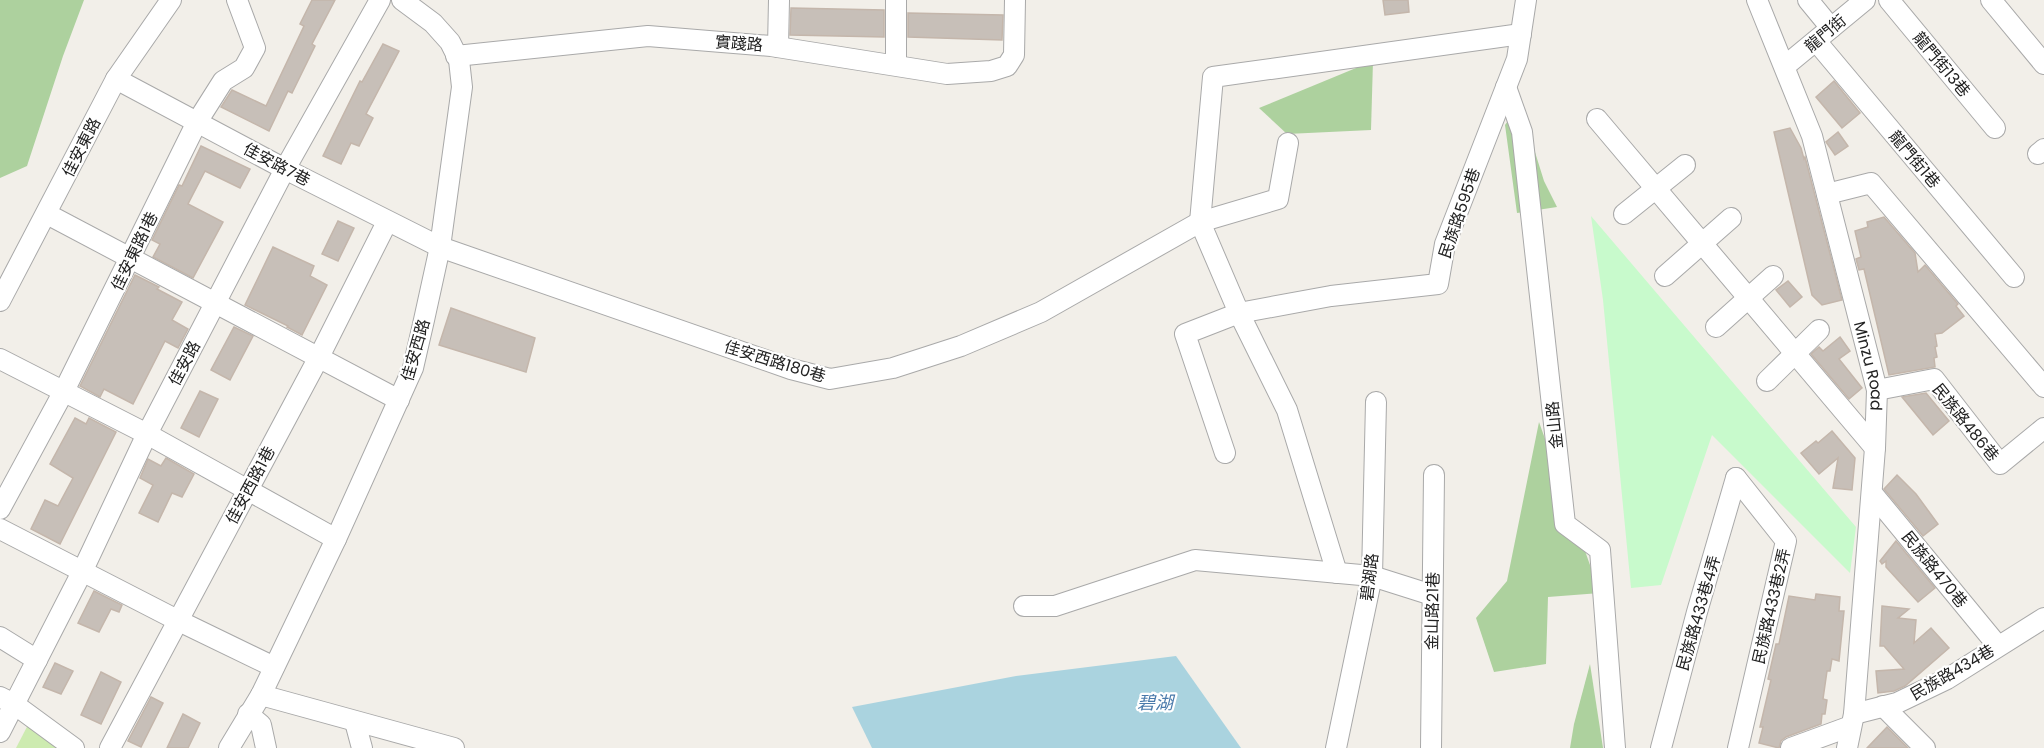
<svg xmlns="http://www.w3.org/2000/svg" width="2044" height="748" viewBox="0 0 2044 748" font-family="Poppins,'Noto Sans TC',sans-serif">
<rect width="100%" height="100%" fill="#f2efe9"/>
<path fill="#cdebb0" d="M30,721l27,27h-41z"/>
<g fill="#add19e">
<path d="M0,0h84l-21,56 -36,110 -27,12z"/>
<path d="M1373,61l-2,69 -84,4 -28,-26z"/>
<path d="M1520,104l24,77 13,26 -40,6 -12,-88z"/>
<path d="M1539,422l61,171 -52,4 -2,67 -52,8 -18,-54 31,-37z"/>
<path d="M1590,664l13,84h-33l4,-24z"/>
</g>
<path fill="#c8facc" d="M1591,216l265,311 -6,46 -138,-138 -51,150 -30,3 -28,-288z"/>
<path fill="#aad3df" d="M1176,656l65,92h-369l-20,-41 164,-31z"/>
<g fill="#c7bfb8" stroke="#c4b6ab" stroke-width="1.5">
<path d="M312,0h23l-23,44 3,2 -23,47 -4,-2 -19,40 -48,-24 11,-17 34,16 38,-80 -4,-2z"/>
<path d="M1383,0h25l1,12 -24,3z"/>
<path d="M791,8l93,2v27l-94,-2z"/>
<path d="M908,13l95,2 -1,25 -94,-3z"/>
<path d="M383,44l16,7 -33,63 7,4 -14,28 -8,-3 -10,21 -18,-8 37,-75 2,1z"/>
<path d="M1834,81l26,32 -18,15 -26,-31z"/>
<path d="M1790,128l11,20 3,11 1,-2 37,143 -20,5 -10,-10 -38,-163z"/>
<path d="M1838,132l10,14 -13,9 -9,-13z"/>
<path d="M201,146l49,23 -10,19 -35,-17 -17,33 35,18 -30,56 -40,-21 7,-13 -8,-4 27,-55 3,1z"/>
<path d="M1884,217l31,36 3,19 7,-7 33,39 -2,2 8,10 -22,17 -7,1 2,12 -2,1 2,10 -3,1 1,9 -46,8 -25,-106 -5,1 -3,-11 5,-2 -6,-26 13,-4 -1,-5z"/>
<path d="M338,221l16,7 -16,33 -16,-7z"/>
<path d="M273,247l41,19 -4,10 17,9 -25,50 -15,-8 1,-1 -43,-21z"/>
<path d="M135,275l24,12 -2,2 25,13 -10,18 16,9 -10,19 -13,-7 -32,63 -29,-15 -4,8 -20,-11z"/>
<path d="M1788,281l14,16 -12,10 -14,-17z"/>
<path d="M451,308l84,30 -9,34 -87,-27z"/>
<path d="M234,327l19,9 -23,44 -19,-10z"/>
<path d="M1840,337l10,14 -11,8 23,29 -13,11 -38,-45 8,-7 4,4z"/>
<path d="M200,391l18,8 -19,38 -18,-9z"/>
<path d="M1926,393l23,28 -16,14 -31,-38z"/>
<path d="M75,418l11,6 3,-6 27,14 -56,112 -29,-15 14,-29 13,6 15,-28 -23,-14z"/>
<path d="M1832,431l23,27 -3,32 -19,-2 5,-30 -19,16 -18,-21 15,-12 2,2z"/>
<path d="M166,458l28,16 -12,23 -10,-4 -14,29 -19,-9 14,-28 -13,-7 8,-19 13,7z"/>
<path d="M1897,475l19,19 22,30 -15,12 -39,-47z"/>
<path d="M1896,541l39,47 -17,14 -32,-35v-6l-4,3 -2,-3z"/>
<path d="M94,591l28,14 -3,7 -8,-3 -12,23 -21,-9z"/>
<path d="M1816,594l24,3 -1,14h5l-5,50 -7,-2 -2,12h-3l-4,28 4,1 -2,14h-3l-1,10 -35,13 -5,4 -2,7 -20,-5 4,-16h-3l11,-47 -3,-1 8,-35h3l10,-48 26,4z"/>
<path d="M1882,606l27,3 -11,9 18,2 -2,23 17,-15 18,20 -44,38 -11,5 -16,2 -2,-22 28,-2 -20,-23h-4z"/>
<path d="M55,663l18,8 -12,23 -18,-7z"/>
<path d="M101,672l20,10 -20,42 -20,-9z"/>
<path d="M151,697l12,6 -22,44 -13,-6z"/>
<path d="M183,714l17,9 -12,25h-21z"/>
<path d="M1887,727l21,21h-41z"/>
</g>
<g fill="none" stroke-linecap="round" stroke-linejoin="round">
<defs>
<g id="minor">
<path id="s1" d="M1757,0l55,136 65,254 -2,58 -21,266 -7,34"/>
<path d="M1808,0l23,28"/>
<path d="M1889,0l106,128"/>
<path d="M1991,0l53,64"/>
<path d="M1816,41l198,236"/>
<path d="M778,47l1,-47"/>
<path d="M456,56l192,-20 123,10 176,28 44,-3 16,-5 7,-11 1,-55"/>
<path d="M896,65v-65"/>
<path d="M1785,66l80,-66"/>
<path d="M116,79l169,90 155,78 351,122 39,10 63,-11 68,-22 80,-34 159,-90 78,-23 10,-56"/>
<path d="M1506,87l16,45 43,392 35,26 15,198"/>
<path d="M1597,119l278,329"/>
<path d="M2038,154l6,-5"/>
<path d="M1827,194l44,-11 173,204"/>
<path d="M47,214l352,186"/>
<path d="M1624,214l61,-49"/>
<path d="M1665,276l66,-58"/>
<path d="M0,301l116,-222 55,-79"/>
<path d="M1716,327l57,-51"/>
<path d="M0,359l147,75 189,105"/>
<path d="M1767,381l52,-51"/>
<path d="M1877,390l57,-11 66,85 44,-36"/>
<path d="M1225,453l-40,-119 54,-21 92,-17 107,-12 7,-40 72,-185 9,-59"/>
<path d="M1736,478l50,63 -48,207"/>
<path d="M1872,493l126,153"/>
<path d="M0,509l64,-118 133,-269 26,-41 21,-13 11,-20 -18,-48"/>
<path d="M0,529l179,92 95,46"/>
<path d="M1337,573l-50,-163 -48,-97 -39,-91 13,-145 308,-43"/>
<path d="M1024,606h31l140,-46 177,16 60,19"/>
<path d="M0,637l37,23"/>
<path d="M261,695l193,53"/>
<path d="M0,697l14,7 60,44"/>
<path d="M1883,706l42,42"/>
<path d="M248,714l13,11 5,23"/>
<path d="M1854,714l43,-11 50,-24 97,-61"/>
<path d="M355,722l7,26"/>
<path d="M0,732l82,-160 65,-138 138,-265 95,-169"/>
<path d="M110,748l209,-391 68,-135"/>
<path d="M229,748l32,-53 75,-156 77,-171 11,-48 16,-73 22,-160 -3,-27 -9,-18 -17,-19 -31,-23"/>
<path d="M1336,748l36,-172 4,-174"/>
<path d="M1431,748l3,-273"/>
<path d="M1661,748l36,-136 39,-134"/>
<path d="M1791,748l60,-22"/>
</g>
</defs>
<use href="#minor" stroke="#a9a9a9" stroke-width="22"/>
<use href="#minor" stroke="#fff" stroke-width="20"/>
</g>
<g text-anchor="middle" stroke-width="4.5" stroke-linejoin="round" paint-order="stroke">
<g font-size="16" fill="#222" stroke="#fff">
<text transform="translate(1825 33) rotate(-40)" y="6">龍門街</text>
<text transform="translate(739 43) rotate(4)" y="6">實踐路</text>
<text transform="translate(1942 64) rotate(50)" y="6">龍門街13巷</text>
<text transform="translate(81 147) rotate(-63)" y="6">佳安東路</text>
<text transform="translate(1915 159) rotate(50)" y="6">龍門街1巷</text>
<text transform="translate(277 164) rotate(28)" y="6">佳安路7巷</text>
<text transform="translate(1459 213) rotate(-71)" y="6">民族路595巷</text>
<text transform="translate(134 251) rotate(-64)" y="6">佳安東路1巷</text>
<text transform="translate(415 350) rotate(-74)" y="6">佳安西路</text>
<text transform="translate(775 361) rotate(17)" y="6">佳安西路180巷</text>
<text transform="translate(184 363) rotate(-62)" y="6">佳安路</text>
<text dy="6" stroke="none"><textPath href="#s1" startOffset="384">Minzu Road</textPath></text>
<text transform="translate(1966 422) rotate(51)" y="6">民族路486巷</text>
<text transform="translate(1554 425) rotate(-96)" y="6">金山路</text>
<text transform="translate(250 485) rotate(-62)" y="6">佳安西路1巷</text>
<text transform="translate(1935 569) rotate(51)" y="6">民族路470巷</text>
<text transform="translate(1369 577) rotate(-83)" y="6">碧湖路</text>
<text transform="translate(1771 606) rotate(-77)" y="6">民族路433巷2弄</text>
<text transform="translate(1432 611) rotate(-89)" y="6">金山路21巷</text>
<text transform="translate(1698 613) rotate(-74)" y="6">民族路433巷4弄</text>
<text transform="translate(1952 672) rotate(-30)" y="6">民族路434巷</text>
</g>
<g font-size="18" font-style="italic" fill="#4a7aab" stroke="#fff">
<text x="1155" y="709">碧湖</text>
</g>
</g>
</svg>
